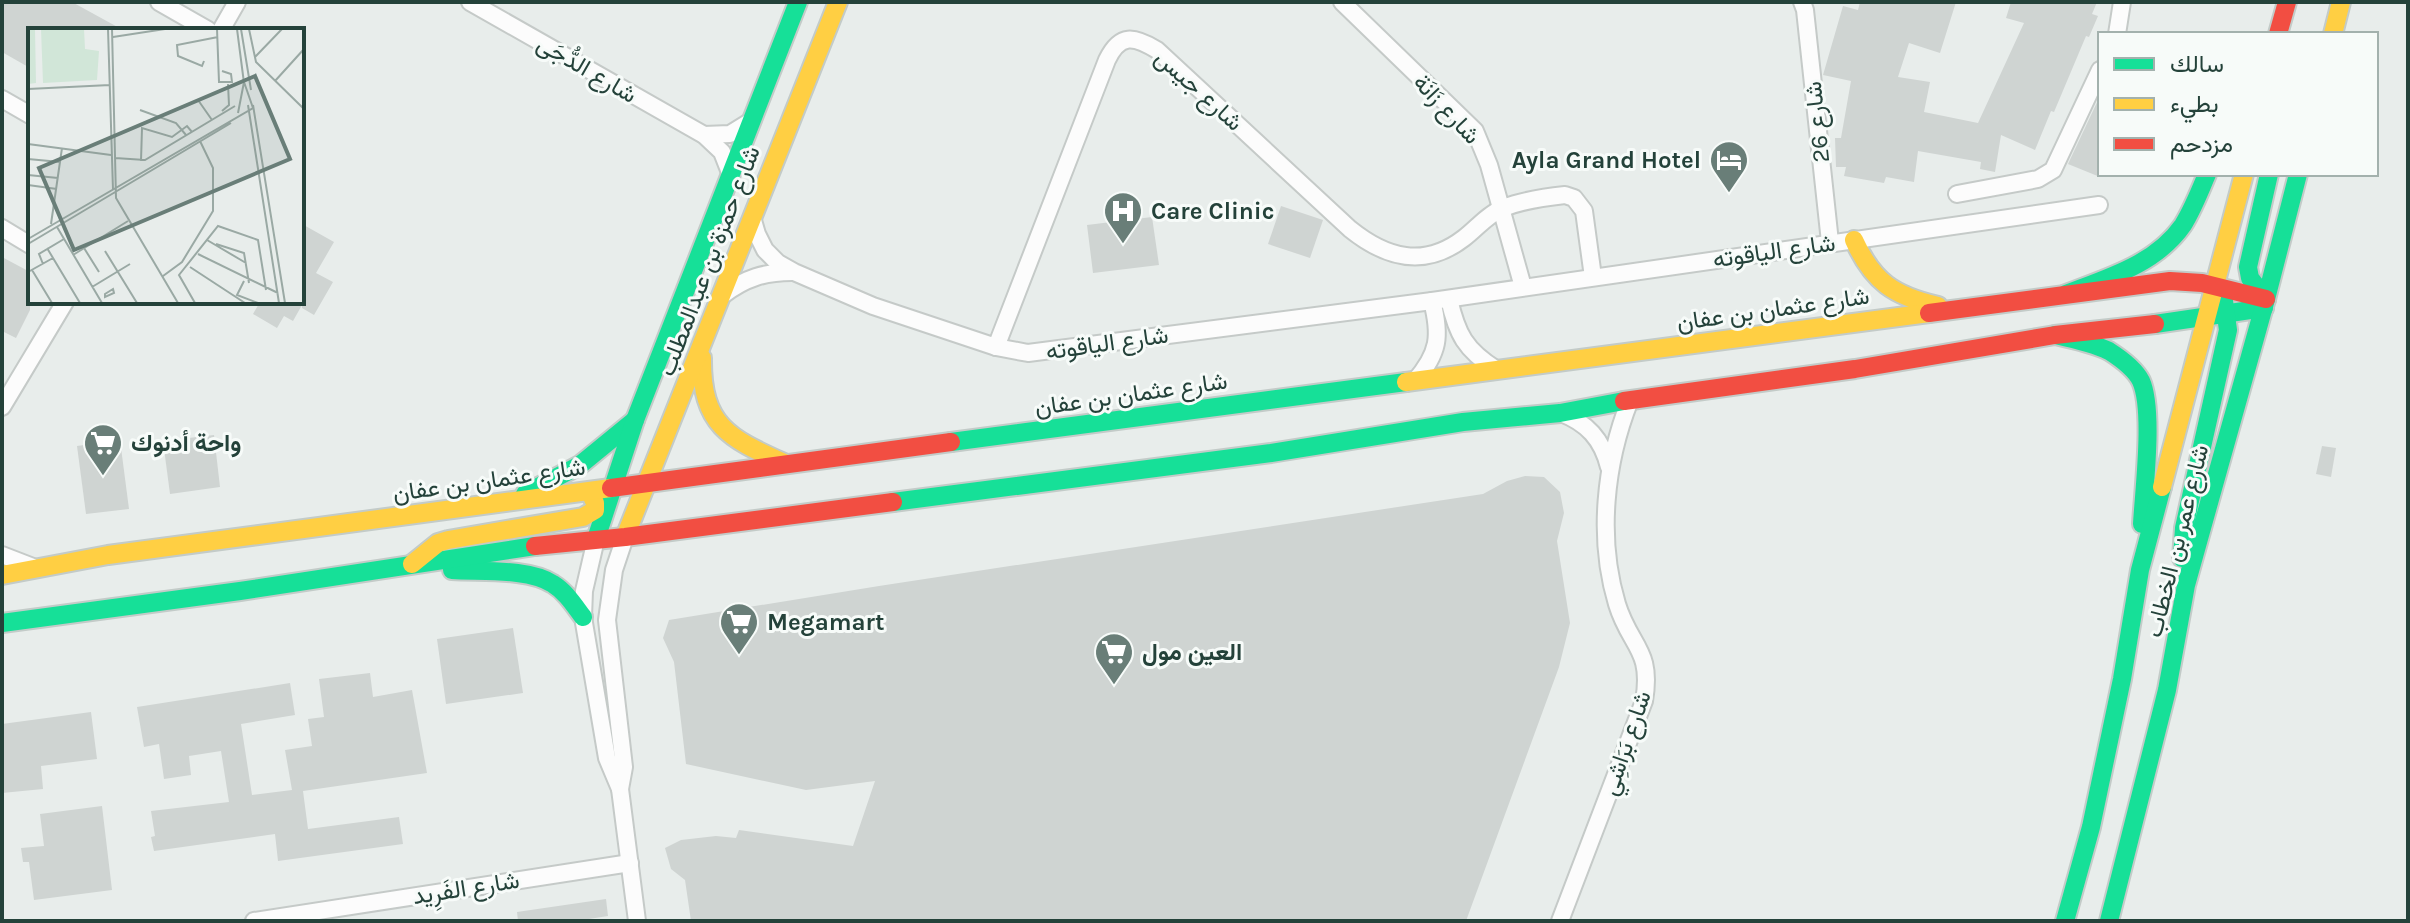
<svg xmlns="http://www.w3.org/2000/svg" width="2410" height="923" viewBox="0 0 2410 923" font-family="Karla,Vazirmatn,sans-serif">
<rect width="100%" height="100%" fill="#e8edeb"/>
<g fill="#cfd4d2">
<path d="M2,2h70l51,28h-93v38l-28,-16z"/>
<path d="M1860,2h96l-16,51 -31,-10 -11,34 32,5 -6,30 54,11 46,-100 -18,-5 5,-16h86l-5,12 6,2 -9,21 -3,-1 -32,76 -3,-1 -16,39 -34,-15 -6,37 -15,-3 1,-7 -63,-11 -4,31 -28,-5 -2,6 -40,-7 2,-9h-10l-1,-29h6l10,-57 -28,-6 20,-69 15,4z"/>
<path d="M2100,96v81l-32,-13z"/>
<path d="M1281,206l42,14 -13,38 -42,-14z"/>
<path d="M1152,217l7,48 -66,8 -6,-48z"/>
<path d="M302,224l32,18 -18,31 17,9 -19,33 -12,-7v-3l-9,16 -9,-5 -7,12 -24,-14 7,-12h42z"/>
<path d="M2,257l28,15v38l-14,28 -14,-7z"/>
<path d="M214,435l6,52 -50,7 -7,-53z"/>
<path d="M120,440l9,69 -43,5 -9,-68z"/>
<path d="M2322,446l14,2 -5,29 -15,-3z"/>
<path d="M1525,476l19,1 16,15 4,21 -7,28 13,82 -11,44 -93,254h-775l-6,-41 -14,-11 -6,-21 16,-8 35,-4 20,2 3,-8 114,16 22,-65 -69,9 -120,-26 -12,-102 -11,-24 6,-18 210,-34 604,-92 24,-13z"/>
<path d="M513,628l10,65 -77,11 -9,-65z"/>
<path d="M370,673l3,24 39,-7 15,83 -124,18 5,38 91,-12 4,27 -125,17 -3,-27 -121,17 -3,-14 4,-1 -4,-25 78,-9 -8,-51 -32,5 2,19 -27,4 -5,-35 -15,3 -7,-40 153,-24 5,32 -54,9 11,71 40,-5 -7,-40 27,-4 -4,-27 16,-2 -5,-38z"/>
<path d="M91,712l6,47 -56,7 2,23 -41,4v-69z"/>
<path d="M102,806l10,84 -78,10 -5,-38h-6l-2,-14 23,-2 -4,-32z"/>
<path d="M606,899l2,17 -32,5h-58l-1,-9z"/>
</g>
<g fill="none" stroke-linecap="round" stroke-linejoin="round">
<defs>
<g id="street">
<path d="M159,2l49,28"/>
<path d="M470,2l234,133 18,17 9,23"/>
<path d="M1342,2l133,129 14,34 34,122"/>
<path d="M1802,2l3,8 25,232"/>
<path d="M221,30l16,-28"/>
<path d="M2117,34l5,-32"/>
<path d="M2,99l28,16"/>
<path d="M704,135l26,-1 21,-13"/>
<path d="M1957,194l81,-15 15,-9 47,-100"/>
<path d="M752,217l5,17 8,16 13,13 16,9 79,34 123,41 32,6 404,-52 667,-96"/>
<path d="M2,228l28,17"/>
<path d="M723,295c22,-17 42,-23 69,-23"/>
<path d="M1449,299c8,35 16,51 48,71"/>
<path d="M996,347l111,-287c13,-27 27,-24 50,-10l193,179c36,29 74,40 114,9 12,-9 24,-24 39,-30 18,-7 43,-11 62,-13l9,3 10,13 9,66"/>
<path d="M1415,381c24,-28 26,-45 17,-80"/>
<path d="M2,407l63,-105"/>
<path d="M1561,413c26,10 41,26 48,54"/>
<path d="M596,539l-12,52 -1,26 24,141 13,31 17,132"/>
<path d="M2,555l31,12"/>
<path d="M620,789l4,-22 -17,-147 7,-50 11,-33"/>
<path d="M254,921l376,-58"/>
<path d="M1560,921l84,-220c9,-52 -14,-54 -27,-97 -20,-66 -12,-141 13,-204"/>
</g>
<g id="fast">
<path d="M2066,294c42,-16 90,-30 117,-69 10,-16 17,-34 24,-51"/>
<path d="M2266,299l-16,-21 -2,-11 21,-93"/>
<path d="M2155,324l109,-16"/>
<path d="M2055,335c18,4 37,8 54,16 11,7 26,18 32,30 13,29 3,108 1,143"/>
<path d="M951,442l455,-60"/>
<path d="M525,494l55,-29 55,-45"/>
<path d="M893,502l378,-49 192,-31 97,-9 64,-12"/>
<path d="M596,539l39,-119 163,-418"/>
<path d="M2182,558l2,-30 44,-198 -4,-29 -8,-15"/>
<path d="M452,570c29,2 77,-2 101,14 13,8 21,21 30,33"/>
<path d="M2,623l238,-32 295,-45"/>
<path d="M2065,921l26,-94 31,-148 18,-109 22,-83"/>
<path d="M2109,921l58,-231 19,-105 80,-286 32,-125"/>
</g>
<g id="slow">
<path d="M2333,34l8,-32"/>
<path d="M1854,240c19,42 40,56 84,66"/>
<path d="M702,358c-1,69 29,81 84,106"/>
<path d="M1406,382l523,-69"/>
<path d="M2162,487l82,-313"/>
<path d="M625,537l213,-535"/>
<path d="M412,564l26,-21 10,-3 135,-23 12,-7v-7l-5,-11"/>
<path d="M2,575l106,-20 503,-67"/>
</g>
<g id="jam">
<path d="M2278,34l9,-32"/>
<path d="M1929,313l241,-32 32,2 64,16"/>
<path d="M1624,401l231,-32 200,-34 100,-11"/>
<path d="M611,488l340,-46"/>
<path d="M535,546l90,-9 268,-35"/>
</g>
</defs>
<use href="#street" stroke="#c5cac8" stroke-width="20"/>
<use href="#fast" stroke="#c3cbc8" stroke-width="22"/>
<use href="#slow" stroke="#c3cbc8" stroke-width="22"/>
<use href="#jam" stroke="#c3cbc8" stroke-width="22"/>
<use href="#street" stroke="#fcfcfc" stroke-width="16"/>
<use href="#fast" stroke="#16e098" stroke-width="18"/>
<use href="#slow" stroke="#ffcf43" stroke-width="18"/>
<use href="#jam" stroke="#f24e42" stroke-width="18"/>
</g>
<defs>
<symbol id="hotel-pin" viewBox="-11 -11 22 30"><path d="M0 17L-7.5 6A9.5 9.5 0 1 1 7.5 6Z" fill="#697e78" stroke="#f7fbf9"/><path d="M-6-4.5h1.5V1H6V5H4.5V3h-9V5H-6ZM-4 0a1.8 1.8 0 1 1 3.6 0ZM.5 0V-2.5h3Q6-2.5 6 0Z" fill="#fff"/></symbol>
<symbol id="hospital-pin" viewBox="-11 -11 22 30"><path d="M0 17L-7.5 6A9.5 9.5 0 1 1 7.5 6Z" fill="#697e78" stroke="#f7fbf9"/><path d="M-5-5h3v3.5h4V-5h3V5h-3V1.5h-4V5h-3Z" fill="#fff"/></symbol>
<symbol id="supermarket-pin" viewBox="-11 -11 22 30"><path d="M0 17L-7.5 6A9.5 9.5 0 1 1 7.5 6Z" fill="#697e78" stroke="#f7fbf9"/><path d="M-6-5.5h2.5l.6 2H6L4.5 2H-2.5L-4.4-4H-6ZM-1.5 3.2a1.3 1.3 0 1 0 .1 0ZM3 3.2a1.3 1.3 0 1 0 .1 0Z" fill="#fff"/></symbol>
</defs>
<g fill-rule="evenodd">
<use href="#hotel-pin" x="1707" y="138" width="44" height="60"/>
<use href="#hospital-pin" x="1101" y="189" width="44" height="60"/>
<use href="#supermarket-pin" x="81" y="421" width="44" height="60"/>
<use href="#supermarket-pin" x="717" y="600" width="44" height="60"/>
<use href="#supermarket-pin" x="1092" y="630" width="44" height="60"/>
</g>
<g text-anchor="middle" stroke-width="6" stroke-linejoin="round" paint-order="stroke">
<g font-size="24" fill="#24423a" stroke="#f7fbf9">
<text transform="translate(587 69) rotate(30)" y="8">شارع الدُّجَى</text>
<text transform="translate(1199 90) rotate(42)" y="8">شارع جيس</text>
<text transform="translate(1447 109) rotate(47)" y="8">شارع زَانَة</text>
<text transform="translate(1817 122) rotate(-96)" y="8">شارع 26</text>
<text transform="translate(1774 251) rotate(-8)" y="8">شارع الياقوته</text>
<text transform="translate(709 261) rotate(-69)" y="8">شارع حمزة بن عبدالمطلب</text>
<text transform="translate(1773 309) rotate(-8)" y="8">شارع عثمان بن عفان</text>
<text transform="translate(1107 343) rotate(-8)" y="8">شارع الياقوته</text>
<text transform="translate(1131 394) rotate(-8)" y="8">شارع عثمان بن عفان</text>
<text transform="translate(489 480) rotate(-8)" y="8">شارع عثمان بن عفان</text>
<text transform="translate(2177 541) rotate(-76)" y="8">شارع عمر بن الخطاب</text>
<text transform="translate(1626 743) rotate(-71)" y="8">شارع بَرَاشِي</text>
<text transform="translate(466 888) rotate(-9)" y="8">شارع الفَرِيد</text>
</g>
<g font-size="24" font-weight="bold" fill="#24423a" stroke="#f7fbf9" text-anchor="start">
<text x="1701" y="168" text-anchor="end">Ayla Grand Hotel</text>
<text x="1151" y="219">Care Clinic</text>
<text x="131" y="451">واحة أدنوك</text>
<text x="767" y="630">Megamart</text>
<text x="1142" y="660">العين مول</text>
</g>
</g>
<g transform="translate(28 28)">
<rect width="276" height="276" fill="#e8edeb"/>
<path d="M0,1h7l1,54 -8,1zM13,1h43l1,20 14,2 -2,29 -54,3z" fill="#d1e6d8"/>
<path fill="none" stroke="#9aa9a4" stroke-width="2" d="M80,1l5,161M84,1l4,169 62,105M189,1l2,53h13l-1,-8 -9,-3M209,1l7,54M213,1l10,61M221,1l7,33 48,47M85,9l52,-8M227,29l27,-28M176,33l-2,5 -24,-10 -1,-11 41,-8M247,53l29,-32M0,61l82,-4M170,72l14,20M220,77l31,198M225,77l32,198M112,82l36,13 10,12M194,83l7,-6 -1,-21M210,85l6,-31M0,116l83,11M87,130l30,2 90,-54M0,131l32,3M113,133l1,-33 30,9 15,-11 5,6M0,147l30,3M0,157l29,4M23,196l11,-76M29,199l45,76M0,211l225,-131 -9,-26M179,212l39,23M0,216l203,-121M188,216l28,9 5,30M19,220l33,55M56,220l15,24M77,223l32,52M170,226l80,39M45,227l55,-34M15,236l-4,-10 25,-15M162,239l55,36M4,242l20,33M0,244l25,-14M135,248l19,-14 31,-51v-43l-13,-27M216,253l-7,14 21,8M64,259l38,-23M85,261l1,4 -9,4v-3zM167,275l-16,-28 39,-49 40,14 8,50"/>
<path fill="#697e78" fill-opacity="0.15" stroke="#697e78" stroke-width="4" d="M227,48l35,83 -216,91 -35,-82z"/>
<rect width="276" height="276" fill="none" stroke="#24423a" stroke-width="4"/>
</g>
<rect width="2410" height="923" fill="none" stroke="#24423a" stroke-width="8"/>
<rect x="2098" y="32" width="280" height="144" fill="#f7fbf9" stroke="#a3b1ad" stroke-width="2"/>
<rect x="2114" y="58" width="40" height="12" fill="#16e098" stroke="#a3b1ad" stroke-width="2"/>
<text x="2170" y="72" font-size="24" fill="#24423a">سالك</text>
<rect x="2114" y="98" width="40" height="12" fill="#ffcf43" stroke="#a3b1ad" stroke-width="2"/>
<text x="2170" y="112" font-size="24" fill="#24423a">بطيء</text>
<rect x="2114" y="138" width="40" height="12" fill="#f24e42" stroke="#a3b1ad" stroke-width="2"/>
<text x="2170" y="152" font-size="24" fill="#24423a">مزدحم</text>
</svg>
